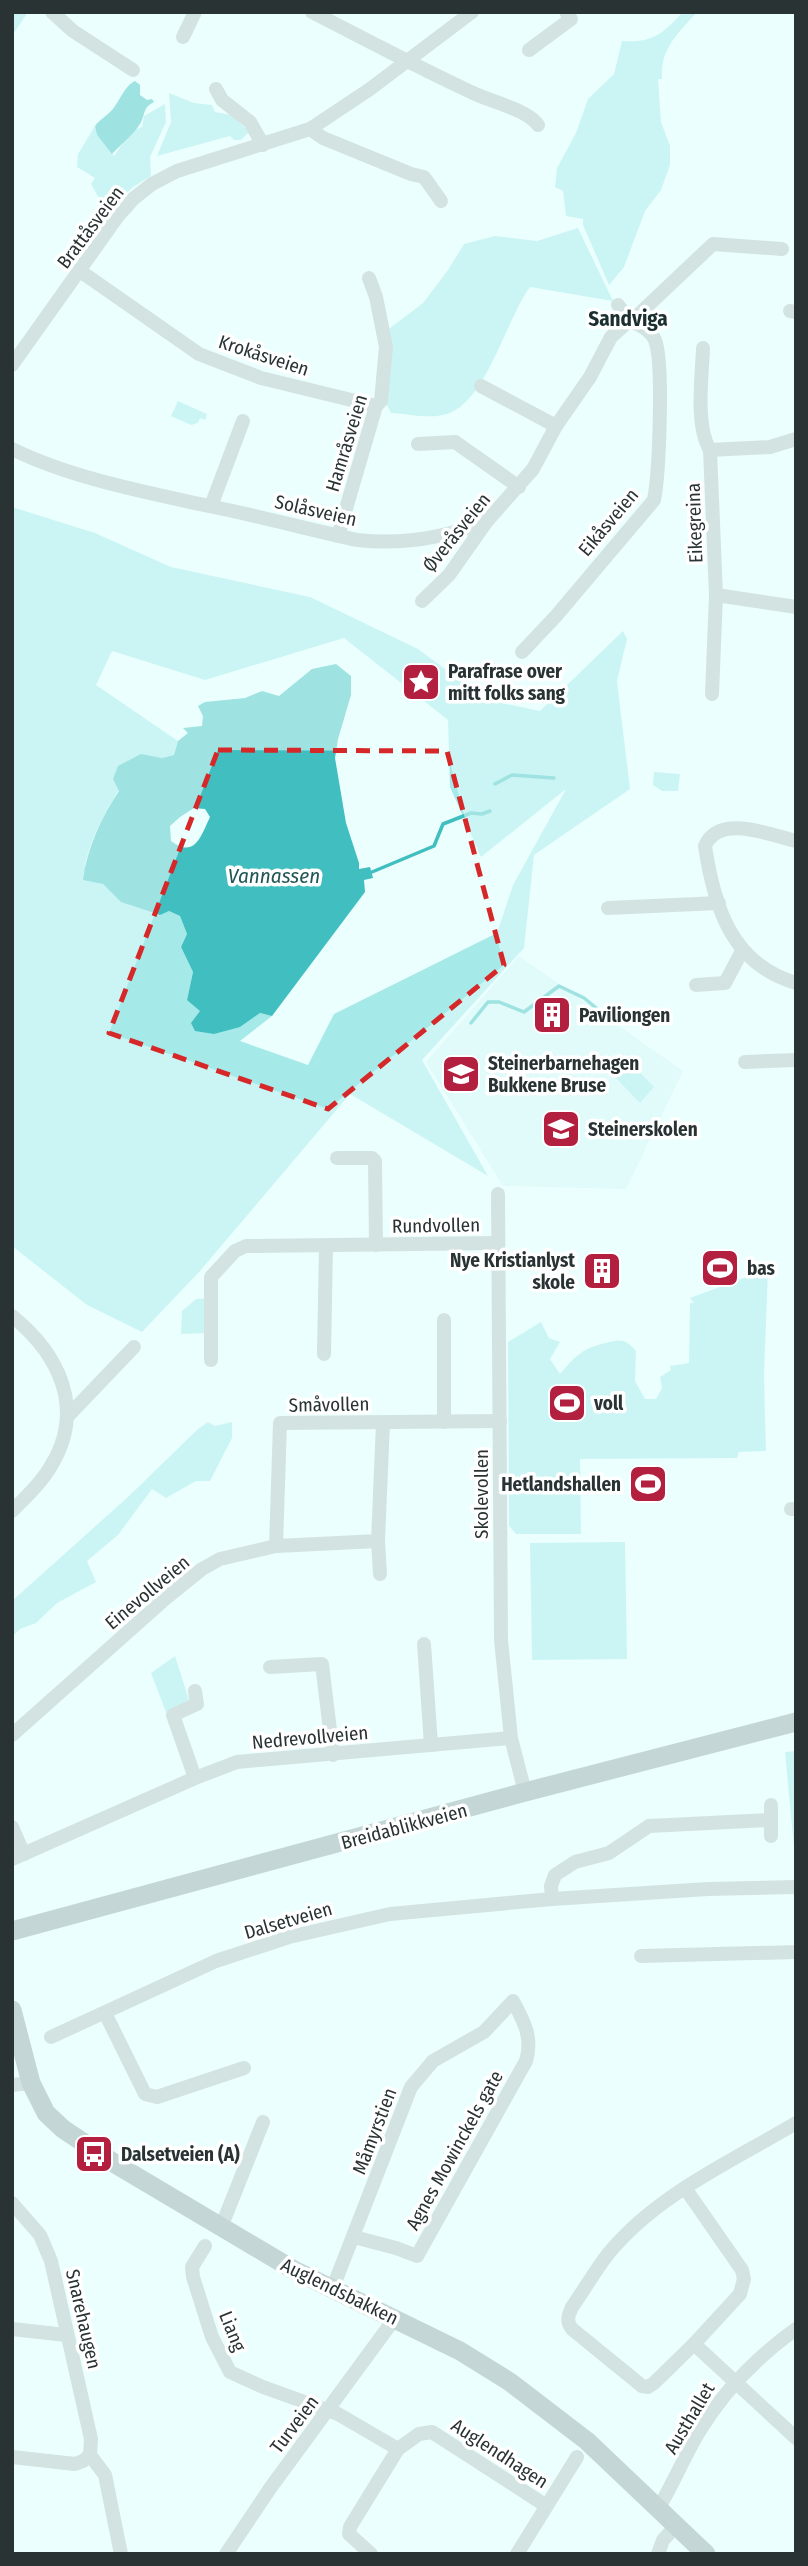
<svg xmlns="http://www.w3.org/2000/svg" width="808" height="2566" viewBox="0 0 808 2566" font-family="'Fira Sans Condensed',sans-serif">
<rect width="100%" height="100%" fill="#ebfffe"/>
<path fill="#d3f6f5" d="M519,956l164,115 -57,118 -123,-3 -77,-124z"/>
<g fill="#a5e9e9" fill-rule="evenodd">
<path d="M12,12h16l-16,24z"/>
<path d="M683,12h14c-19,22 -37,36 -35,67h-4l3,43 9,24v19l-9,25 -16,21 -21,56 -15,18 -26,-60v-6l-17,-3 -3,-25 -8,-4 2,-19 19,-35 12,-34 26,-25 8,-33c31,2 40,-7 61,-29z"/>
<path d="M169,93l25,10 18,2 3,7 17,3 17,17 -8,8h-7l-4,-4 -73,20 14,-34z"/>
<path d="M165,104l1,18 -16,35 1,19 -18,11 -18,18 -15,-5 -9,-16 4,-6 -18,-11 1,-13 17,-28 2,9 17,21 17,-25 11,-4 2,-11z"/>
<path d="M578,228l35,73 -83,-14c-24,33 -43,111 -80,126 -17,7 -41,1 -59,0l-6,-12 1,-70 37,-28 25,-33 16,-26 31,-8 42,5z"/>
<path d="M178,401l29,13 -2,6 -5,-2 -2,5 -7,2 -20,-9z"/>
<path d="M12,507l83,26 76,34 139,30 108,52 69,51 53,11 83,-80 4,8 -10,42 13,108 -96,66 -10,93 -102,112 66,116 -138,-82 -150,177 -58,61 -55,-27 -75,-59zM344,638l104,82 2,67 31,70 85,-68 -53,96 -16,48 -163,81 -26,51 -68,-24 32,-25 -12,-3 -20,14 -53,-27 6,-28 -12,-25 6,-13 -7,-18 -11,-5 -10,4 -37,-13 -37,-36c8,-40 35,-77 56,-111l21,3 12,-3 4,-14 -82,-56 16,-34 93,29z"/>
<path d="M654,772l26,2 -2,17h-16l-9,-6z"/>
<path d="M625,1057l29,30 -14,16 -31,-32z"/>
<path d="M708,1253l30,6 -9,17 -23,5z"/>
<path d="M768,1269l-4,107 2,75 -27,1 -2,6 -157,1 1,75h-65l-7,-8 -1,-184 33,-20 8,16 11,4 -10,17 10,15c14,-17 24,-27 46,-31 14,-4 20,-4 30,8l-1,30 10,18h11l6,-11 -2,-11 11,-7 -1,-4 19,-3 1,-60h4l-4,-5z"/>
<path d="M208,1298v35l-27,1 1,-23 14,-12z"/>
<path d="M208,1422l7,4 17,-4v16l-22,43h-14l-30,17 -14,-9 -34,46 -31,26 9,21 -39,21 -21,20 -16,6 -8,8v-36l116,-104 70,-68z"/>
<path d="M625,1542l2,117 -95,1 -2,-117z"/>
<path d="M175,1656l15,47 -24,9 -15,-39z"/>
<path d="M796,1751v97h-2l-9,-96z"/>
</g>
<g fill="#41bebf" fill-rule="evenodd">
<path d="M135,81l5,4v10l7,5 5,-1 2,3c-12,6 -8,12 -14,22 -7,11 -19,20 -28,30l-15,-19 -2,-9c5,-7 12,-10 17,-16 8,-9 13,-25 23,-29z"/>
<path d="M336,664l15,12v19l-13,44 -3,19 11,65 13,40v6l11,-2 3,11 -9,2 1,12 -93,124 -12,-3 -20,14 -26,7 -19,-3 -4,-8 9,-12 -13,-11 6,-28 -12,-25 6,-13 -7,-18 -11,-5 -9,4 -39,-13 -18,-18 -20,-4c4,-32 18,-62 36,-89l-6,-12 5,-13 23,-12 21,4 12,-3 4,-14 10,-8 -5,-5 19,-2 1,-10 -5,-10 7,-4 40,-4 17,-7 17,5 33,-27zM194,808l11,1 5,8c-9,19 -15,42 -39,24l-1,-15 10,-9z"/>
</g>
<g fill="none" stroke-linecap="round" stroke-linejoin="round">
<g stroke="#41bebf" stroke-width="3.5">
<path d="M495,784l17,-9 42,3"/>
<path d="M372,872l62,-26 9,-22 28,-11 11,1 8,-3"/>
<path d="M471,1023l17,-21h11l25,10 35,-26 25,12 28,23"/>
</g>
<g stroke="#b7c2c1" stroke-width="14">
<path d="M52,12l21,19 60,39"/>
<path d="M312,12c53,27 105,55 159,80 17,9 56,17 67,33"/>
<path d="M183,37l12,-25"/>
<path d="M529,50l42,-31 -5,-7"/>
<path d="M216,89l6,11 28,22 13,23"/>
<path d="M310,129l13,9 88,36 13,3 17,24"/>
<path d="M80,271l119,83 62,24 115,28"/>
<path d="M790,311l6,1"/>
<path d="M703,348c-1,29 -8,77 7,102l60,-3 26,-8"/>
<path d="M12,365l106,-149 15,-17 19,-15 25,-13 133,-42 60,-40 102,-77"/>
<path d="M481,386l75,40"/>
<path d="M418,444l37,-2 64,45"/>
<path d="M12,449c59,29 133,43 197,57 50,10 98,23 148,34 45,5 88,-2 130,-19"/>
<path d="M710,450l6,145 -4,99"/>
<path d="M211,506l32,-85"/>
<path d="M338,536l38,-130 5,-5 5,-54 -10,-50 -7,-19"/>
<path d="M716,595l80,12"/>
<path d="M422,601l27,-26 38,-54 46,-52 23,-43 34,-49 21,-40 19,-17 -12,-15"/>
<path d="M522,652l34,-36 98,-116c5,-25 10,-137 1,-160 -4,-10 -16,-15 -25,-20l9,-6 74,-70 69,5"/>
<path d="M796,841c-26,-6 -77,-28 -91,5 9,60 26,118 91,137"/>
<path d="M608,908l111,-5"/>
<path d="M696,985l29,-2 17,-32"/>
<path d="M745,1062l51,-2"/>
<path d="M337,1158h35l3,3 1,84"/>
<path d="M498,1194l3,446 10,98 14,54"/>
<path d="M12,1316c47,38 74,93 39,150 -10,17 -25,31 -39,45"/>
<path d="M324,1354l2,-107"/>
<path d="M211,1360v-83l24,-26 11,-5 251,-3"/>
<path d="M68,1416l66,-69"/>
<path d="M444,1422v-102"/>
<path d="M791,1509h5"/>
<path d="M378,1541l2,33"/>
<path d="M276,1546l4,-123 220,-2"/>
<path d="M424,1644l7,101"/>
<path d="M270,1667l52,-3 11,91"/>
<path d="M12,1735l154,-137 36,-29 18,-10 56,-13 102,-5 5,-118"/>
<path d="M195,1778l-22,-63 24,-11 -2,-13"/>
<path d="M12,1827l12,27"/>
<path d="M771,1836v-31"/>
<path d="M12,1859l183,-81 42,-16 274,-24"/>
<path d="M552,1899l-1,-13 4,-11 20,-13 34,-9 40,-27 121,-6"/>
<path d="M641,1956l155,-4"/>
<path d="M105,2013l40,81 12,3 87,-29"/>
<path d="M51,2037l165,-76 73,-24 101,-23 162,-15 156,-10 88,-2"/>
<path d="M12,2085l19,-2"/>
<path d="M685,2188l57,82 2,9 -4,15 -46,50 102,94"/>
<path d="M12,2203l28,32 11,26 40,178 -1,16 15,20 16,79"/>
<path d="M220,2226l4,-6 39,-98"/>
<path d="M205,2246l-13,21 1,10 19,60 18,35 33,15 75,27 60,35 -48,78 -1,7 22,20"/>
<path d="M332,2290l79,-203 22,-26 51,-29 29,-31c11,20 20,37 13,60l-109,195 -21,-8 -42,-11"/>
<path d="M12,2329l54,6"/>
<path d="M694,2344l-40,39 -6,4 -6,-1 -70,-57c-6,-8 -4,-13 0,-22 12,-17 23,-36 36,-53 49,-60 123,-92 188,-131"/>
<path d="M398,2449l21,-15 13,-2 113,73"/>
<path d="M12,2457l63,7 8,-3 7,-6"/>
<path d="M658,2509c15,-25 26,-52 41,-77 25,-42 58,-75 97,-103"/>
<path d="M226,2554l45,-67 124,-169"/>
<path d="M517,2554l60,-97"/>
<path d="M658,2554l5,-14 13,-14"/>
</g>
<g stroke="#96a6a6" stroke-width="19">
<path d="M12,1931l513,-139 271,-70"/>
<path d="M12,2010l19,73 15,30 17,16 54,36 177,105 166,81 50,31 77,59 119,113"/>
</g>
</g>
<path d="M0 0H808V2566H0ZM218,750l229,1 57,214 -176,144 -219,-76z" fill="#ebfffe" fill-opacity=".55" fill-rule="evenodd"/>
<path fill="none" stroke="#d62828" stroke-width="5" stroke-dasharray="14 9" stroke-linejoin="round" d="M218,750l229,1 57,214 -176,144 -219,-76z"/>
<defs>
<symbol id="sight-square" viewBox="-11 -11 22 22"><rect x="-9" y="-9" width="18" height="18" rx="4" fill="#b21f3f" stroke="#fff"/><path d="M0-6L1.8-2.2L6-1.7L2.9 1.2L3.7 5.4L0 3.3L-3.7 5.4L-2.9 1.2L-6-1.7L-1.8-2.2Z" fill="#fff"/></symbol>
<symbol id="building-square" viewBox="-11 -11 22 22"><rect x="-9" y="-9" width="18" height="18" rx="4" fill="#b21f3f" stroke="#fff"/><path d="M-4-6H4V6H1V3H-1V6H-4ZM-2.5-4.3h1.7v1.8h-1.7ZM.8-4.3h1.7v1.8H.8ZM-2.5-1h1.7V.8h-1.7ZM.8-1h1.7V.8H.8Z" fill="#fff"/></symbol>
<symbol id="school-square" viewBox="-11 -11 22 22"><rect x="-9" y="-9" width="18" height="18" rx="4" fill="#b21f3f" stroke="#fff"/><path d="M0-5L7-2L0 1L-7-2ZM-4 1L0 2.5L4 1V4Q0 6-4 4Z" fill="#fff"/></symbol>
<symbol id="stadium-square" viewBox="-11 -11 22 22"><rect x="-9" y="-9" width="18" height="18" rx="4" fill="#b21f3f" stroke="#fff"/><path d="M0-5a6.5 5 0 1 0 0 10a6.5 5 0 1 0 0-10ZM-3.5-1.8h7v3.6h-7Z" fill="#fff"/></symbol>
<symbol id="bus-square" viewBox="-11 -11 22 22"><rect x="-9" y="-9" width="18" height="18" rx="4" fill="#b21f3f" stroke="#fff"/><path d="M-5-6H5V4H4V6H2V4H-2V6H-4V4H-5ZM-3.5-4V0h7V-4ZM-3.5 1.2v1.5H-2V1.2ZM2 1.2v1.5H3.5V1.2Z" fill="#fff"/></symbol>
</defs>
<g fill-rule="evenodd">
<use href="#sight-square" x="399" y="660" width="44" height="44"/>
<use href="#building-square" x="530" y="993" width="44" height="44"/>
<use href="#school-square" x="439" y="1052" width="44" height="44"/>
<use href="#school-square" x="539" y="1107" width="44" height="44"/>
<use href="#stadium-square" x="698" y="1246" width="44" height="44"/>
<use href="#building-square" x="580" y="1249" width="44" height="44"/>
<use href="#stadium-square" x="545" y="1381" width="44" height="44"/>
<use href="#stadium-square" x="626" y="1462" width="44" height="44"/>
<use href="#bus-square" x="72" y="2132" width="44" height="44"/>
</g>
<g text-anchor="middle" stroke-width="7" stroke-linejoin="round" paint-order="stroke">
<g font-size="19" fill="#293333" stroke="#fff">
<text transform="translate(90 227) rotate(-53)" y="7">Brattåsveien</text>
<text transform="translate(264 355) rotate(18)" y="7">Krokåsveien</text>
<text transform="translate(346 443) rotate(-73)" y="7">Hamråsveien</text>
<text transform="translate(316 510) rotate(13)" y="7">Solåsveien</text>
<text transform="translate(608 522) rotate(-50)" y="7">Eikåsveien</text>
<text transform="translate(694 523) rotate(-92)" y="7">Eikegreina</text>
<text transform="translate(456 532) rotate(-51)" y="7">Øveråsveien</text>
<text transform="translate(436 1225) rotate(-1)" y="7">Rundvollen</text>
<text transform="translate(329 1404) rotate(-1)" y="7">Småvollen</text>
<text transform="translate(481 1494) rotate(-90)" y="7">Skolevollen</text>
<text transform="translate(147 1592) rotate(-40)" y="7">Einevollveien</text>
<text transform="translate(310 1737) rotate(-5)" y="7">Nedrevollveien</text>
<text transform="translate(404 1826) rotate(-15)" y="7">Breidablikkveien</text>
<text transform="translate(288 1920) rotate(-16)" y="7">Dalsetveien</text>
<text transform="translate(374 2131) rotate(-69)" y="7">Måmyrstien</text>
<text transform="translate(454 2150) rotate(-61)" y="7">Agnes Mowinckels gate</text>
<text transform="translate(340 2291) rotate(26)" y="7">Auglendsbakken</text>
<text transform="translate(84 2319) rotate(77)" y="7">Snarehaugen</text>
<text transform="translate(233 2331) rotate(68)" y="7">Liang</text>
<text transform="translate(689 2418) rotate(-59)" y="7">Austhallet</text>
<text transform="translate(294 2424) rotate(-53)" y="7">Turveien</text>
<text transform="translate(500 2453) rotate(33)" y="7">Auglendhagen</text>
</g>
<g font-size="19" font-weight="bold" fill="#293333" stroke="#fff" text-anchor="start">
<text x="448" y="678">Parafrase over<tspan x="448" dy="22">mitt folks sang</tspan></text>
<text x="579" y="1022">Paviliongen</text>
<text x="488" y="1070">Steinerbarnehagen<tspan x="488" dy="22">Bukkene Bruse</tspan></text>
<text x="588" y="1136">Steinerskolen</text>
<text x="575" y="1267" text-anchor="end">Nye Kristianlyst<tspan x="575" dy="22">skole</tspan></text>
<text x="747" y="1275">bas</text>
<text x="594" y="1410">voll</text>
<text x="621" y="1491" text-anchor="end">Hetlandshallen</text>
<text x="121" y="2161">Dalsetveien (A)</text>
</g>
<g font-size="21" font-weight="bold" fill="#1b2f2f" stroke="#fff">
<text x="628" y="326">Sandviga</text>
</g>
<g font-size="21" font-style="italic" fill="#215656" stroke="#fff">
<text x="274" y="883">Vannassen</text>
</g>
</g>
<rect width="808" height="2566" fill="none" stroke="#293333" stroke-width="28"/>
</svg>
